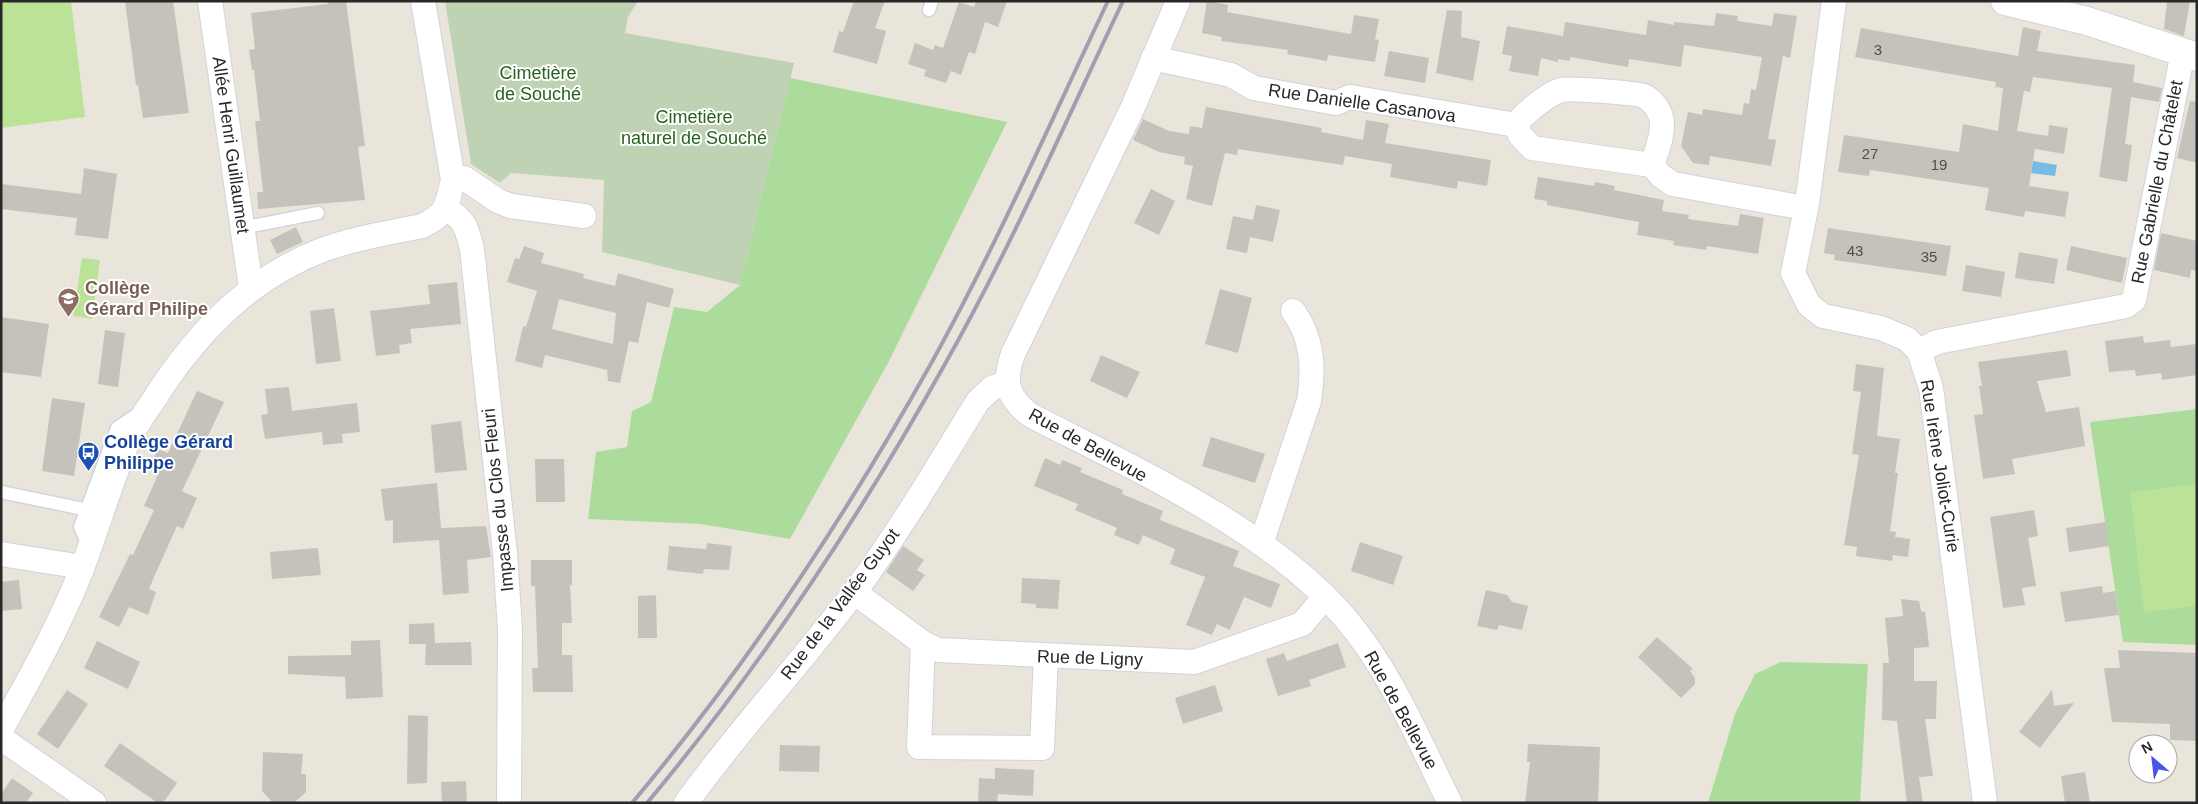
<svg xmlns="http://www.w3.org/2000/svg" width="2198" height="804" viewBox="0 0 2198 804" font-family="Helvetica,sans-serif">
<rect width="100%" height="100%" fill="#eae5db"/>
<g fill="#abdc9c">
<path d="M790,78l217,44 -119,241 -98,176 -89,-15 -113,-5 8,-67 31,-5 5,-36 19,-9 23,-95 33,5 33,-27z"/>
<path d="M2197,409v236l-74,-3 -33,-220z"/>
<path d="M1781,662l87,2 -8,139h-152l27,-89 20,-40z"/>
</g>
<path fill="#bfd2b4" d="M445,1h193l-10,16 -3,16 169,30 -54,222 -138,-33 2,-72 -93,-7 -11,10 -29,-19z"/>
<g fill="#bbe398">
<path d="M1,1h70l14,116 -84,11z"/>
<path d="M82,258l18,2 -8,59 -19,-3z"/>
<path d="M2197,484v122l-53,6 -14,-120z"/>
</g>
<path fill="#76bbe4" d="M2033,161l24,4 -2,11 -24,-3z"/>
<g fill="#c5c2bb" fill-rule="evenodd">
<path d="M125,1h48l16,112 -46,5 -5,-33h-2z"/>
<path d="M328,1h18l19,145 -7,1 7,53 -107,9 -1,-17h6l-8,-71h5l-6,-51h-2l-3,-20 6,-1 -4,-36 77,-9z"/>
<path d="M854,1h31l-10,27 11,3 -9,33 -44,-12 6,-21 4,1z"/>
<path d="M976,1h31l-9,26 -13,-5 -10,32 -6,-2 -8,23 -10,-4 -5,12 -22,-7 2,-6 -18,-6 7,-21 18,7 2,-5 8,3 16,-46 15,5z"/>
<path d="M1207,1l21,4 -1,7 124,22 3,-19 25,4 -4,20 4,1 -4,22 -47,-7 -1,6 -40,-7 1,-4 -67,-9 1,-4 -20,-4z"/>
<path d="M2167,1h23l-6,35 -20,-7z"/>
<path d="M1447,10l15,1 -1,26 19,4 -7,40 -37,-8z"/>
<path d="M1716,13l22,3 -1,5 35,5 2,-13 23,3 -7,42 -7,-2 -15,83 8,1 -5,26 -61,-10 -1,9 -16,-2 -12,-17 7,-34 14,3 1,-6 39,6 2,-12 5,1 2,-15 5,1 6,-33 -78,-12 -3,22 -52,-8 -1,8 -58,-10v4l-12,-2v3l-17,-4 -3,18 -29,-5 3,-15 -10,-2 5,-28 56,10 2,-14 81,13 2,-15 26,5v-3l40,4z"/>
<path d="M2023,27l18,4 -4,20 98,14 -2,17 29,6 -3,14 -28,-5 -6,47 7,1 -5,37 -28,-5 13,-89 -79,-11 -3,15 -6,-1 -7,40 31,5 1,-11 19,3 -4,26 -29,-5 -6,37 40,6 -4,25 -40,-6 -1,6 -39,-7 4,-22 -119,-18 -1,6 -31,-4 6,-37 115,17 4,-28 35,7 5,-43 -8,-1 1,-5 -141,-25 6,-29 157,28z"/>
<path d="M1389,51l40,7 -4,25 -41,-7z"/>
<path d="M2190,101l7,1v61l-20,-5z"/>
<path d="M1206,107l116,21 -1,4 42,8 3,-20 23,4 -4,19 106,17 -4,26 -29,-5 -1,8 -67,-12 2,-13 -47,-8 -2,9 -105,-16 -1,6 -12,-2 -13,53 -26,-7 7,-33 -9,-2 1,-7 -26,-5 -26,-12 10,-21 26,12 20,3 1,-8 12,2z"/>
<path d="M84,168l33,6 -9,65 -33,-4 2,-17 -76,-9v-25l80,10z"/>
<path d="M1538,177l56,9 1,-4 20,4 -1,4 50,10 -2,11 27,4 -1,4 50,7 2,-12 24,4 -6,36 -51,-8 -1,4 -33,-5 1,-4 -37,-6 2,-13 -92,-17v-4l-13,-2z"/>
<path d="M1151,189l24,12 -16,34 -25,-12z"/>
<path d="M1256,205l24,5 -7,32 -23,-5 -3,16 -21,-4 7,-33 20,4z"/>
<path d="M296,227l7,15 -26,12 -7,-14z"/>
<path d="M1828,228l123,18 -5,30 -112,-16 1,-5 -11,-2z"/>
<path d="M2161,233l36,8v30l-6,-1 -1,8 -36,-8z"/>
<path d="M524,246l20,7 -3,10 43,11 -1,4 32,8 3,-13 56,16 -5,19 -22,-6 -9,41 -9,-2 -9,42 -12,-2 -1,-11 -62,-15 -3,13 -27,-7 8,-35 3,1 11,-36 -30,-9 8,-24 4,1zM559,299l57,14 -3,31 -61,-15z"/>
<path d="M2071,246l56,12 -5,25 -56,-13z"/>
<path d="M2019,252l39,7 -4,25 -39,-6z"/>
<path d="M1966,265l39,7 -4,25 -39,-6z"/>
<path d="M457,282l4,42 -51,5 2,14 -13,2 1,8 -24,3 -6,-45 60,-7 -2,-19z"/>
<path d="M1220,289l32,9 -14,55 -33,-9z"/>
<path d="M334,308l7,53 -25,3 -6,-53z"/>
<path d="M1,317l48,7 -8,53 -40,-5z"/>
<path d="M105,330l20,3 -7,54 -20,-3z"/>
<path d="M2143,336l1,7 26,-3 1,7 26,-3v31l-35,5 -1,-7 -25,3 -1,-6 -26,2 -4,-31z"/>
<path d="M2067,350l4,26 -34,5 9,31 33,-5 6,39 -73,13 3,15 -32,5 -9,-64 9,-1 -4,-28h3l-4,-24z"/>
<path d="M1101,355l39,17 -13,26 -37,-17z"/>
<path d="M1856,364l28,4 -7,68 23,3 -5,34h3l-8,58 6,1 -1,5 15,2 -2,18 -15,-2 -1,6 -36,-5 1,-9 -13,-2 15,-90 -7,-1 9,-62 -8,-1z"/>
<path d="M289,387l3,24 65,-8 3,29 -18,2 1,9 -20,2 -1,-13 -57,7 -4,-24 7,-1 -3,-25z"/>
<path d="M197,391l27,11 -42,89 15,7 -14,31 -6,-3 -19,42 -9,21 7,3 -8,23 -19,-8 -10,20 -20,-10 31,-63 3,1 21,-45 -10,-4 17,-38 -10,-4 7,-15 10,4z"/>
<path d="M52,398l33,5 -11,73 -32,-5z"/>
<path d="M461,421l6,49 -32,3 -4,-48z"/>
<path d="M1211,437l54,17 -10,29 -53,-17z"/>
<path d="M1045,458l15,7 2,-5 20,8 -2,4 43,18 -1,4 41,17 -3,9 79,31 -6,15 47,18 -9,24 -27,-11 -14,33 -13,-6 -5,11 -26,-10 19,-48 -35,-13 5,-15 -32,-14 -4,10 -25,-10 3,-7 -42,-18 3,-6 -44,-18z"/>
<path d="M535,459h29l1,43h-29z"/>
<path d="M437,483l4,45 45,-2 5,31 -24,3 2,33 -26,2 -4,-55 -46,3v-23l-8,1 -4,-32z"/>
<path d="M2034,510l4,26 -10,2 8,48 -14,2 3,17 -22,3 -13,-91z"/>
<path d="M2106,522l3,24 -40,6 -3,-24z"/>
<path d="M1360,542l43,14 -10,29 -42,-14z"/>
<path d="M707,543l25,3 -3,24 -25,-1 -1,5 -36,-4 2,-24 37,3z"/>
<path d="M903,546l21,14 -7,10 8,5 -12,16 -27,-19z"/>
<path d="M318,548l3,27 -49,4 -2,-27z"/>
<path d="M531,560h41v25h-2l2,38h-10v32h10l1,37h-40l-1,-24h6l-3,-82h-4z"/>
<path d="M1022,578l38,2 -2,29 -22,-1v-4l-15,-1z"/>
<path d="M19,580l3,29 -21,2v-29z"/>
<path d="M2102,586l1,7 12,-2 4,24 -54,7 -5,-30z"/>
<path d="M1486,590l21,5 5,7 16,4 -6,24 -23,-5 -2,5 -20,-4z"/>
<path d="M656,595l1,43h-19v-42z"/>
<path d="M1901,599l18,2 2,10 4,1 2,14 2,21 -15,1v33h23l-1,38h-11l8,57 -14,1 4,26h-16l-10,-82 -15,-1 1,-57h6l-4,-45 18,-2z"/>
<path d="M434,623l1,20 36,-1 1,23h-47l1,-21h-17v-20z"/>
<path d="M1657,637l36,32 -3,2 5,7v6l-14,14 -43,-41z"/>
<path d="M380,640l3,57 -37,2 -1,-22 -57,-3v-18l63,-1v-14z"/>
<path d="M97,641l43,21 -12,27 -44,-21z"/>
<path d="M1338,643l8,24 -37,13 2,6 -33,10 -12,-37 18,-6 3,8z"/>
<path d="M2118,650l79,3v88l-27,-1v-16l-58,-2 -8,-54h16z"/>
<path d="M1215,685l8,26 -40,13 -8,-26z"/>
<path d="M67,690l21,14 -30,45 -21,-15z"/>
<path d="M2052,690l2,16 20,-3 -34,45 -21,-16z"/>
<path d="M408,715l20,1 -1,67 -20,1z"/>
<path d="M120,743l57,40 -14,20h-5l-54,-37z"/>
<path d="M1528,744l72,3 -2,56h-73l5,-41h-3z"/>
<path d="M780,745l40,1 -1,26 -40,-1z"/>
<path d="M263,752l40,2 -2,20h5v18l-12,11h-21l-11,-12z"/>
<path d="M995,768l39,2 -1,26 -35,-2 -1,9h-19l1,-25 16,1z"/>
<path d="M2085,772l5,31h-25l-4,-27z"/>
<path d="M12,778l21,15 -7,10h-25v-9z"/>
<path d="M466,781l1,22h-25l-1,-21z"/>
</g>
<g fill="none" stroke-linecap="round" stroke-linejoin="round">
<defs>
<g id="lane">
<path d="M929,10l3,-9"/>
<path d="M242,228l76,-15"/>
<path d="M1,492l92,19"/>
<path d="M89,547l-9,-20 37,-99 22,-15"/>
</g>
<g id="street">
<path d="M210,1l41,287"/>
<path d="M1178,1l-45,106 -120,247c-10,28 -6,43 17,61 103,53 241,115 316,204 45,53 73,122 104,184"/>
<path d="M1834,1l-27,203 -14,69 16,32 14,11 58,12 26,11 12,12 12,37 54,415"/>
<path d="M1153,58l78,17 23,13 82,15 14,-6 166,28 4,10 12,13 120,17 9,11 12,8 132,24"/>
<path d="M1516,125c7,-11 32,-31 45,-35 8,-2 77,3 83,6 8,4 15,13 17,21 4,14 -4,34 -9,48"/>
<path d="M453,180l11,-2 34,23 13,5 73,10"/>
<path d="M446,209c19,10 21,20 26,40l33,304 5,77 -1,173"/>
<path d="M1919,351l18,-9 189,-36 8,-6 49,-248"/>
<path d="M1261,544l48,-143c5,-33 4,-63 -16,-90"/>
<path d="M1,554l69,11 12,5"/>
<path d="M854,592l69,51 15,7 256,12 108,-38 23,-27"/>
<path d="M923,643l-4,104 123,1 4,-92"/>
<path d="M1,730c29,-52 58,-103 80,-159 16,-41 28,-84 45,-125 7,-17 19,-33 29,-48 41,-65 94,-120 167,-148 32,-12 67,-17 100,-24 26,-13 24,-19 31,-46l-30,-179"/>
<path d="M1,738l93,65"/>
<path d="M686,803c54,-75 118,-143 173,-217 43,-59 81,-123 119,-185l14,-13 15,-5"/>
</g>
<path id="secondary" d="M2005,1l82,20 110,36"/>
</defs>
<use href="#lane" stroke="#d1d2e0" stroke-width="15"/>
<use href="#street" stroke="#d1d2e0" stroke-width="26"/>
<use href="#secondary" stroke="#d1d2e0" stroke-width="30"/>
<use href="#lane" stroke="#fff" stroke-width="12"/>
<use href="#street" stroke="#fff" stroke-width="24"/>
<use href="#secondary" stroke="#fff" stroke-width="28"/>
<g stroke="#9f9fb1" stroke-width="4">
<path d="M632,803c115,-137 214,-287 301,-443 64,-116 118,-239 175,-359"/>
<path d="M647,803c113,-135 212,-285 298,-439 66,-117 120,-241 178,-363"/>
</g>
</g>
<defs>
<symbol id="school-pin" viewBox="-11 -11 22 30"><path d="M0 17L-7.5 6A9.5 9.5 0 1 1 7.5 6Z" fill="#8d6e63" stroke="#fff"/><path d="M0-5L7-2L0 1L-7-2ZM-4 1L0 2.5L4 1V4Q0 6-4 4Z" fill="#fff"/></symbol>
<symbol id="bus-pin" viewBox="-11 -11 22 30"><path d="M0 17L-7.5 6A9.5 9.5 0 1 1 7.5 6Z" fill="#1a4fb4" stroke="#fff"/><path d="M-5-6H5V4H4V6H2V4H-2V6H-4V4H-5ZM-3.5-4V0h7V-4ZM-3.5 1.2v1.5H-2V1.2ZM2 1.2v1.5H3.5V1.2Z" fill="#fff"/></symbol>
</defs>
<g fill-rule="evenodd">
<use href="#school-pin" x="56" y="286" width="25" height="34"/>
<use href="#bus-pin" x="76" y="440" width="25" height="34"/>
</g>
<g text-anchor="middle" stroke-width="4" stroke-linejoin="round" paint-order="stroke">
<g font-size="15" fill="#4f4e4d">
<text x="1878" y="55">3</text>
<text x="1870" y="159">27</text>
<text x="1939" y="170">19</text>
<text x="1855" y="256">43</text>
<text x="1929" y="262">35</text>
</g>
<g font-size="18" fill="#265f1f" stroke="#fff">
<text x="538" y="79">Cimetière<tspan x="538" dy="21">de Souché</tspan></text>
<text x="694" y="123">Cimetière<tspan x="694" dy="21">naturel de Souché</tspan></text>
</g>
<g font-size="18" fill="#282828" stroke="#fff">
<text transform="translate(1362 103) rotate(8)" y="6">Rue Danielle Casanova</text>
<text transform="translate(231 145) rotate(82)" y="6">Allée Henri Guillaumet</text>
<text transform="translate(2157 182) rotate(-79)" y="6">Rue Gabrielle du Châtelet</text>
<text transform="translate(1088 445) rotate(29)" y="6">Rue de Bellevue</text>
<text transform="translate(1940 466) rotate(81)" y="6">Rue Irène Joliot-Curie</text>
<text transform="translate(498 500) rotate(-96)" y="6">Impasse du Clos Fleuri</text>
<text transform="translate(840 604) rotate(-53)" y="6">Rue de la Vallée Guyot</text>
<text transform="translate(1090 658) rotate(2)" y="6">Rue de Ligny</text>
<text transform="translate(1401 710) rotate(61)" y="6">Rue de Bellevue</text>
</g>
<g font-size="18" font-weight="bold" fill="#785e54" stroke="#fff" text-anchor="start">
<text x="85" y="294">Collège<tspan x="85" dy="21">Gérard Philipe</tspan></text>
</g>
<g font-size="18" font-weight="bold" fill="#164399" stroke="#fff" text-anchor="start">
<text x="104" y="448">Collège Gérard<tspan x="104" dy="21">Philippe</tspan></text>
</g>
</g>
<rect width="2198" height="804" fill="none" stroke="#282828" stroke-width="5"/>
<g transform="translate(2153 759) rotate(332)"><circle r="24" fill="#ffffff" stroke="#a9a9a9"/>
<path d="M0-4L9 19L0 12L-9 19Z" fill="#4855ea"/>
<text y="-8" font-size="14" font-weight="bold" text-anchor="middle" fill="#282828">N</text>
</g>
</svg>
